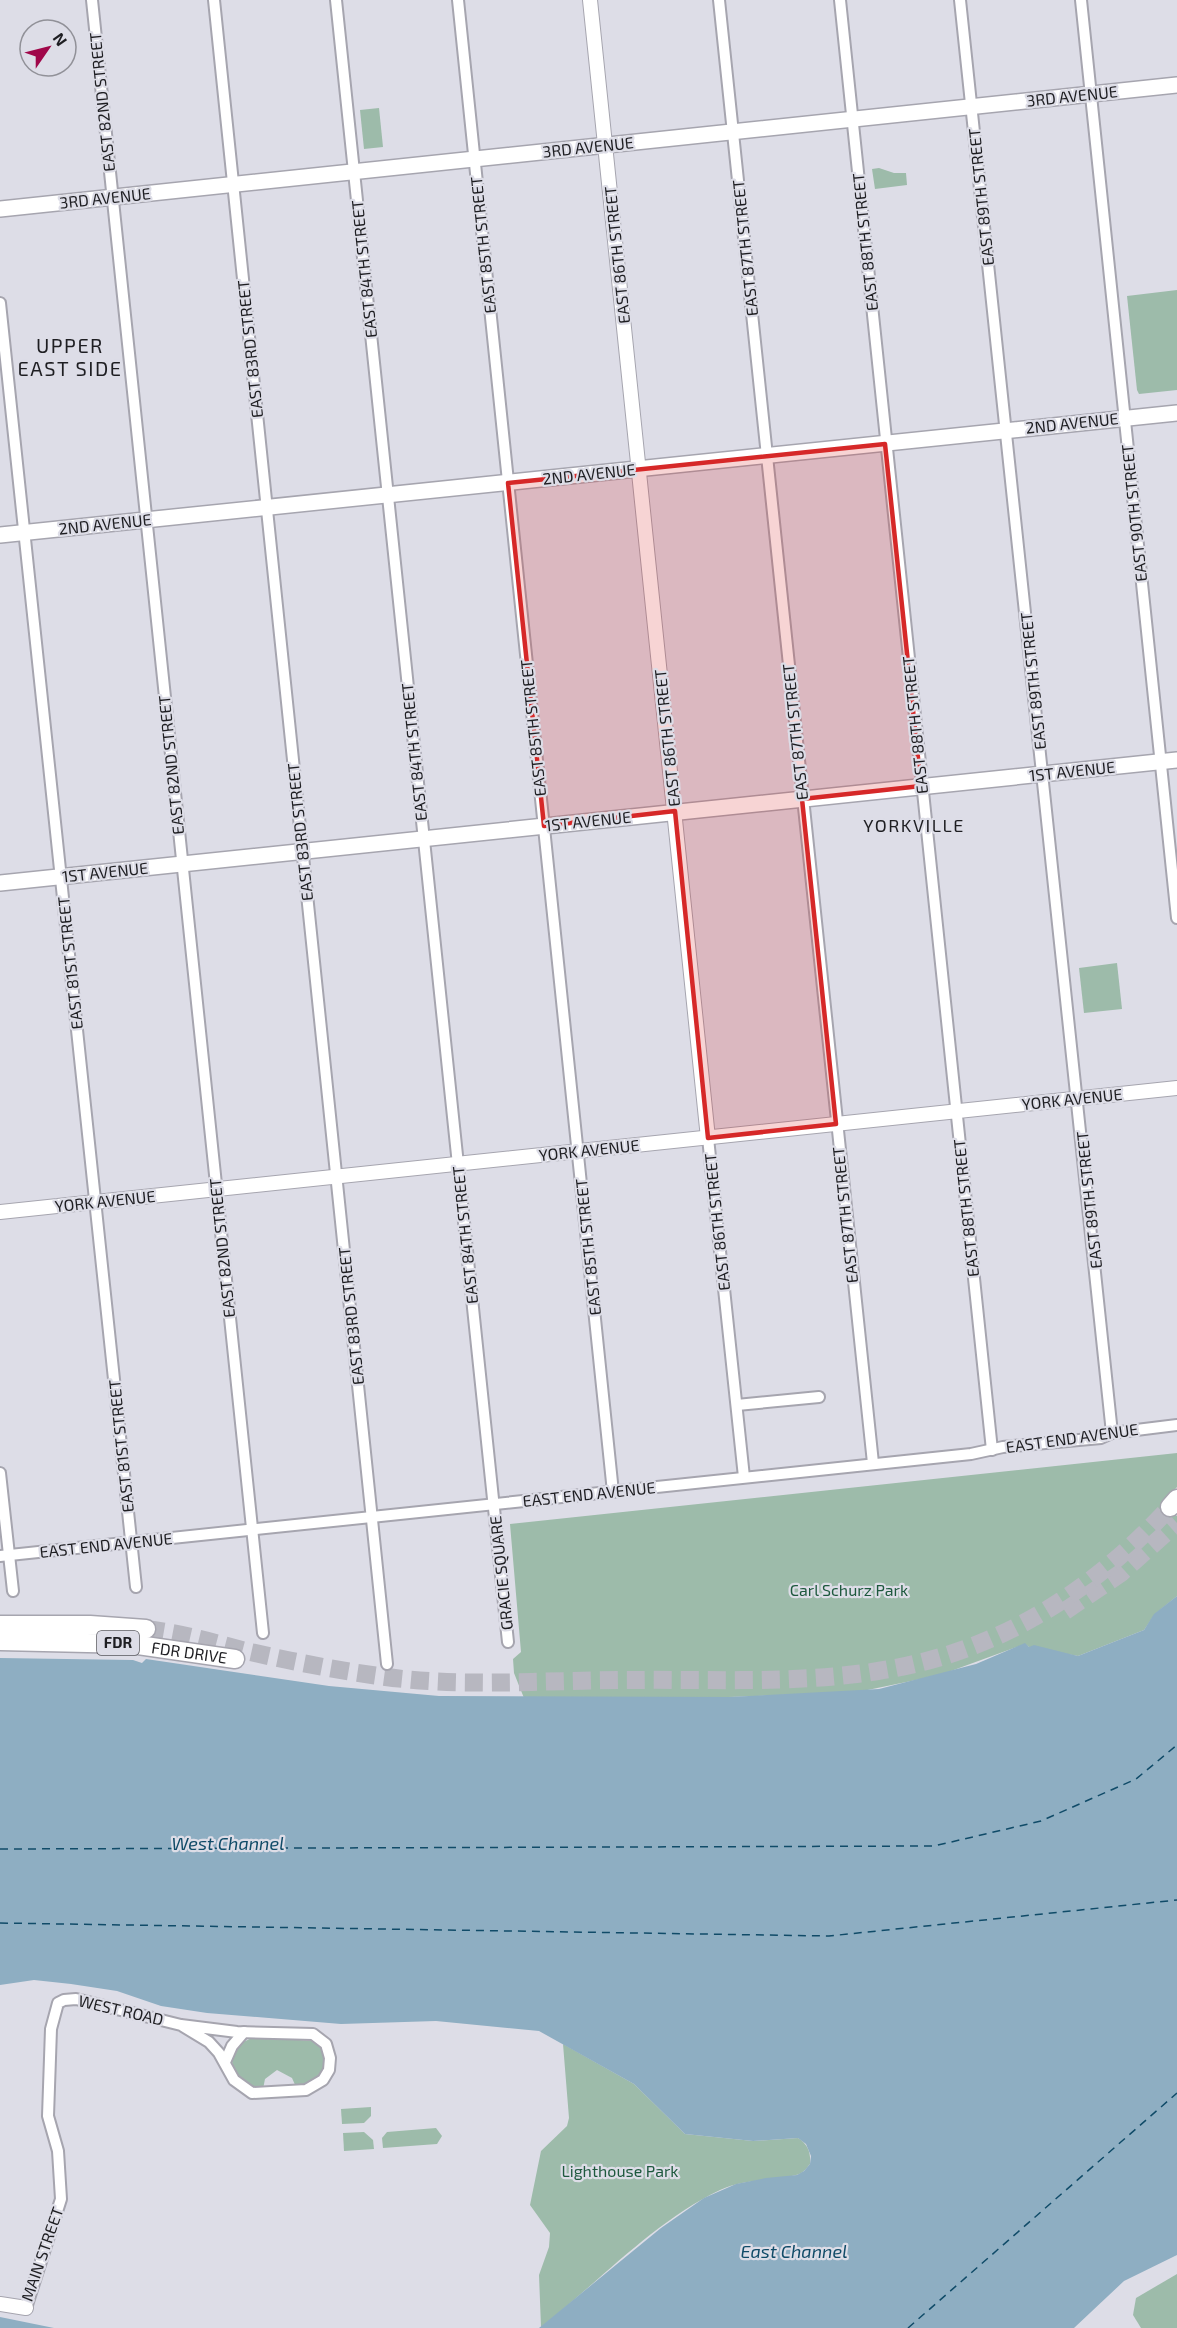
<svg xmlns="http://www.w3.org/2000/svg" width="1177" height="2328" viewBox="0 0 1177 2328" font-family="'Exo 2',sans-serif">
<rect width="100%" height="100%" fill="#dddde7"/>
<g fill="#9dbbaa">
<path d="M379,108l4,39 -19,2 -4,-39z"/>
<path d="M879,168l15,5h12l1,12 -32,4 -3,-20z"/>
<path d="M1177,290v100l-38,4 -2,-4 -10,-94z"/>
<path d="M1117,963l5,46 -38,4 -5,-45z"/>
<path d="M1177,1453v34l-14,15 14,14v80l-22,18 -11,16 -66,26 -49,-9 -4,-3 -85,31 -82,17 -129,5 -205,1 -10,-25 -1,-14 8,-7 -11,-128z"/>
<path d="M254,2037l60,4c15,11 15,35 -4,44 -4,1 -10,1 -14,2l-4,-9 -15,-8 -12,9 -2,10c-18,-1 -28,-10 -31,-28l7,-17z"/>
<path d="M563,2044l71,40 51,50 68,7 45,-3c10,6 13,15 12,26 -4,5 -8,10 -14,11 -26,7 -51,3 -76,15 -67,32 -121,92 -179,137l-2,-52 10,-28 1,-14 -20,-28 11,-54 26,-25 2,-8z"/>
<path d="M371,2107v9l-7,7 -22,1 -1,-15z"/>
<path d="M436,2128l6,8 -5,8 -54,4 -1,-10 5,-6z"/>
<path d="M364,2132l9,8 1,9 -30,2 -1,-18z"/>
<path d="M1177,2274v54h-36l-8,-13 3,-17z"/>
</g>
<g fill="#8eaec2">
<path d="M1177,1596v659l-53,26 -50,47h-535l122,-100 43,-30 32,-14 30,-6 31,-3 7,-4 6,-7 1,-8 -5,-12 -8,-6 -45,3 -68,-7 -51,-50 -95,-53 -103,-10 -95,3 -134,-11 -46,-7 -44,-15 -46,-7 -37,-4 -34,5v-327l133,2 9,3 4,-4 183,27 110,10 290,1 150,-8 97,-25 49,-21 4,4 5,-2 44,11 66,-26 10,-16z"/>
<path d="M0,2317l54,11h-54z"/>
</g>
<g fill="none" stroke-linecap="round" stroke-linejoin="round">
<g stroke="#104b68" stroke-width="1.5" stroke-dasharray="8 6" stroke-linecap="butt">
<path d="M0,1849l934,-3 107,-25 95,-42 41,-34"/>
<path d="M0,1923l829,13 348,-36"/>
<path d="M908,2328l269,-235"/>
</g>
<g stroke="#b7b7c0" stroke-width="18" stroke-dasharray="18 9" stroke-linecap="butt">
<path d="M1065,1611l56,-38 56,-50"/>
<path d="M146,1629c34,4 66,13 100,22 44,10 89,19 133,25 82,12 167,4 250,4 82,-1 168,4 249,-9 118,-18 212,-77 292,-164"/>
</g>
<defs>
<g id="street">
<path d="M92,0l171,1633"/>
<path d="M214,0l173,1664"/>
<path d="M336,0l172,1642"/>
<path d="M458,0l155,1492"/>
<path d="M719,0l154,1463"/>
<path d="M840,0l152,1450"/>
<path d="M960,0l152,1433"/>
<path d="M1081,0l96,918"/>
<path d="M0,303l136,1284"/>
<path d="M708,1138l36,339"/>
<path d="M737,1405l82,-8"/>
<path d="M0,1473l13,118"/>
<path d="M0,1556l971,-102 32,-7 98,-9 11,-5 65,-8"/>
<path d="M225,2062l7,-16 12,-14"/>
<path d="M26,2308l35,-109 -3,-48 -10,-35 3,-87 7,-26 6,-3 12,-1 105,26 56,7 76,2 13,10 4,14 -1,12 -6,10 -17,10 -54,3 -18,-13 -15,-27 -10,-11 -28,-17"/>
</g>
<g id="secondary">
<path d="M590,0l118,1138"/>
<path d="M0,1212l1177,-124"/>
<path d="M0,2304l26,4"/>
</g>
<g id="primary">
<path d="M0,209l1177,-124"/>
<path d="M0,535l1177,-122"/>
<path d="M0,883l1177,-123"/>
</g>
<g id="highway">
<path d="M1170,1507l7,-8"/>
<path d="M0,1625h90l56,4"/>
<path id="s1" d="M0,1641l131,3 104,15"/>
</g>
</defs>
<use href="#street" stroke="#a6a5af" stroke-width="14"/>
<use href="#secondary" stroke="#a6a5af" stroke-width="16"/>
<use href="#primary" stroke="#a6a5af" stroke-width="18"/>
<use href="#highway" stroke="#a6a5af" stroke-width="21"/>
<use href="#street" stroke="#fff" stroke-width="10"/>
<use href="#secondary" stroke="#fff" stroke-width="14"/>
<use href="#primary" stroke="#fff" stroke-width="15"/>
<use href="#highway" stroke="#fff" stroke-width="18"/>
</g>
<path fill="#d62828" fill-opacity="0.2" stroke="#d62828" stroke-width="4.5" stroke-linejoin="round" d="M885,444l36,342 -119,13 34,325 -128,14 -33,-327 -131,15 -36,-343z"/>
<g text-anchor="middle" stroke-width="4.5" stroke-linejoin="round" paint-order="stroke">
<rect fill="#dddde7" stroke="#57575d" stroke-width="1.5" x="97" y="1631" width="42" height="24" rx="4.5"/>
<g font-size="15" font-weight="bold" fill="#1e1e22">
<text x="118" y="1648">FDR</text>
</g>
<g font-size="16" fill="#1e1e22" stroke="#dddde7">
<text transform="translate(1072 96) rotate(-6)" y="6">3RD AVENUE</text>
<text transform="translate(102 102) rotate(-96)" y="6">EAST 82ND STREET</text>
<text transform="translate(588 147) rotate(-6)" y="6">3RD AVENUE</text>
<text transform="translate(981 197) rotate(-96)" y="6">EAST 89TH STREET</text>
<text transform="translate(105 198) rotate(-6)" y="6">3RD AVENUE</text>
<text transform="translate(865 242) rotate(-96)" y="6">EAST 88TH STREET</text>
<text transform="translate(483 245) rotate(-96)" y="6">EAST 85TH STREET</text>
<text transform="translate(745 248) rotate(-96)" y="6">EAST 87TH STREET</text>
<text transform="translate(617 255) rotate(-96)" y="6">EAST 86TH STREET</text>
<text transform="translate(364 269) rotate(-96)" y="6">EAST 84TH STREET</text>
<text transform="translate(250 349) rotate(-96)" y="6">EAST 83RD STREET</text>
<text transform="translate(1072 423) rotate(-6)" y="6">2ND AVENUE</text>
<text transform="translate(589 474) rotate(-6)" y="6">2ND AVENUE</text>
<text transform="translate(1134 513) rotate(-96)" y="6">EAST 90TH STREET</text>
<text transform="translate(105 524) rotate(-6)" y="6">2ND AVENUE</text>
<text transform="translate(1033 681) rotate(-96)" y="6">EAST 89TH STREET</text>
<text transform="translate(915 725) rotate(-96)" y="6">EAST 88TH STREET</text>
<text transform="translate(533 728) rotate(-96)" y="6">EAST 85TH STREET</text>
<text transform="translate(795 732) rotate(-96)" y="6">EAST 87TH STREET</text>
<text transform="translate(667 738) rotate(-96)" y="6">EAST 86TH STREET</text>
<text transform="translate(414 752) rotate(-96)" y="6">EAST 84TH STREET</text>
<text transform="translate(171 765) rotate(-96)" y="6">EAST 82ND STREET</text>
<text transform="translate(1072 771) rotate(-6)" y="6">1ST AVENUE</text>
<text transform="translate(588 821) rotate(-6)" y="6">1ST AVENUE</text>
<text transform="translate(300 832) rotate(-96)" y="6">EAST 83RD STREET</text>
<text transform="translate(105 872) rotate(-6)" y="6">1ST AVENUE</text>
<text transform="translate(70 963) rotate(-96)" y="6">EAST 81ST STREET</text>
<text transform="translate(1072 1099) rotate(-6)" y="6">YORK AVENUE</text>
<text transform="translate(589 1150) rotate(-6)" y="6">YORK AVENUE</text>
<text transform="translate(1089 1200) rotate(-96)" y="6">EAST 89TH STREET</text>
<text transform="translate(105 1201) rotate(-6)" y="6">YORK AVENUE</text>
<text transform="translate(966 1208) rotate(-96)" y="6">EAST 88TH STREET</text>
<text transform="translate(845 1215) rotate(-96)" y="6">EAST 87TH STREET</text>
<text transform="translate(717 1222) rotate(-96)" y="6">EAST 86TH STREET</text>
<text transform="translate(465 1235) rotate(-96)" y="6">EAST 84TH STREET</text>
<text transform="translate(588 1247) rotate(-96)" y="6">EAST 85TH STREET</text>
<text transform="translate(222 1248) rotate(-96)" y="6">EAST 82ND STREET</text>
<text transform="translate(351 1316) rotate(-96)" y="6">EAST 83RD STREET</text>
<text transform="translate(1072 1438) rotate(-8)" y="6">EAST END AVENUE</text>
<text transform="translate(121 1446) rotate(-96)" y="6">EAST 81ST STREET</text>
<text transform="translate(589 1494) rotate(-6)" y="6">EAST END AVENUE</text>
<text transform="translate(106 1545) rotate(-6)" y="6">EAST END AVENUE</text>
<text transform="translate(501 1573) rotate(-96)" y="6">GRACIE SQUARE</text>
<text dy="6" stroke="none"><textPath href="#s1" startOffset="190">FDR DRIVE</textPath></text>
<text transform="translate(121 2010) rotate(13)" y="6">WEST ROAD</text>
<text transform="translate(42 2254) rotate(-71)" y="6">MAIN STREET</text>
</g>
<g font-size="16" fill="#1e593e" stroke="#dddde7">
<text x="849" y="1596">Carl Schurz Park</text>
<text x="620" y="2177">Lighthouse Park</text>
</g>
<g font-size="18" letter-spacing="1.5" fill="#1e1e22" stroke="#dddde7">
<text x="914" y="832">YORKVILLE</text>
</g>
<g font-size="18" font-style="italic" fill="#104b68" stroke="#dddde7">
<text x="228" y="1850">West Channel</text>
<text x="794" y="2258">East Channel</text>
</g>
<g font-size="20" letter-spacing="1.5" fill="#1e1e22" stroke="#dddde7">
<text x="70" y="353">UPPER<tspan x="70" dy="23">EAST SIDE</tspan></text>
</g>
</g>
<g transform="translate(48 48) rotate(55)"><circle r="28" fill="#dddde7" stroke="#919198" stroke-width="1.5"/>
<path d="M0-4.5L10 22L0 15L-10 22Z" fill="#a0074a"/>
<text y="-9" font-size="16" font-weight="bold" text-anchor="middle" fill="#1e1e22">N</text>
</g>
</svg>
